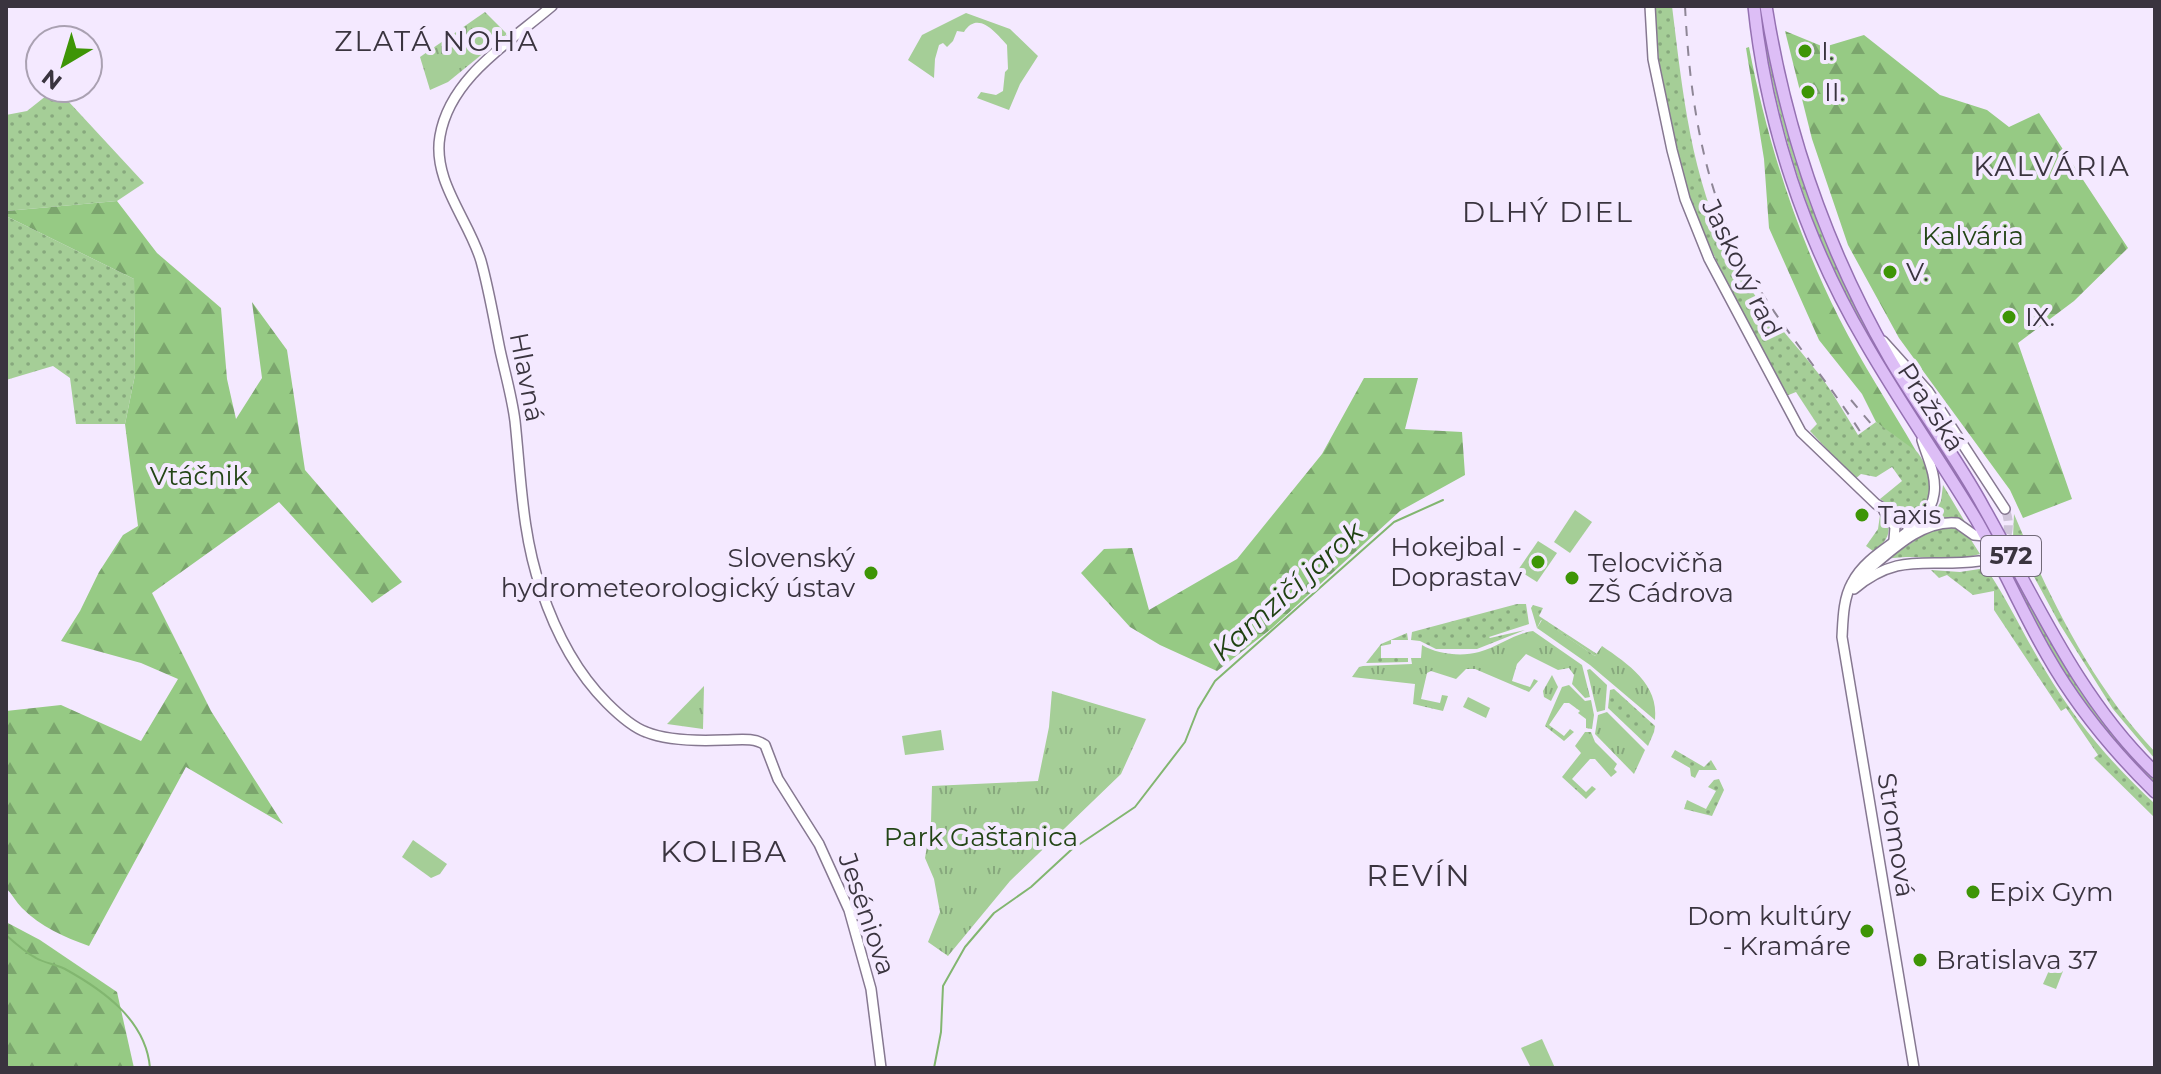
<svg xmlns="http://www.w3.org/2000/svg" width="2161" height="1074" viewBox="0 0 2161 1074" font-family="Montserrat,sans-serif">
<defs>
<pattern id="grass-dots" width="8" height="8" patternUnits="userSpaceOnUse" patternTransform="scale(2)"><rect width="8" height="8" fill="#a5ce97"/><path d="M2 2h.1M6 6h.1" fill="none" stroke="#87a87d" stroke-width="1.8" stroke-linecap="round"/></pattern>
<pattern id="forest-firs" width="22" height="20" patternUnits="userSpaceOnUse" patternTransform="scale(2)"><rect width="22" height="20" fill="#96ca84"/><path d="M5 1l3.5 6h-7zM16 11l3.5 6h-7z" fill="#7ba56d"/></pattern>
<pattern id="park-tufts" width="24" height="20" patternUnits="userSpaceOnUse" patternTransform="scale(2)"><rect width="24" height="20" fill="#a5ce97"/><path d="M3 7l-1-3M5 7V3M7 7l1-3M15 17l-1-3M17 17v-4M19 17l1-3" fill="none" stroke="#87a87d"/></pattern>
</defs>
<rect width="100%" height="100%" fill="#f4e9ff"/>
<g fill="url(#grass-dots)">
<path d="M1654,6h18c12,97 21,197 77,281 22,32 49,60 73,91 13,18 24,38 36,57l18,-13c13,9 32,18 42,31 17,24 18,49 -5,68l-33,-22 22,-18 -10,-14 -16,10 -15,-3 -6,5 -45,-48 7,-7 -21,-32 -10,4c-25,-49 -52,-97 -75,-147 -35,-75 -52,-161 -57,-243z"/>
<path d="M1759,6h2c19,121 55,226 113,335l257,413 24,25v6c-40,-40 -75,-84 -104,-133 -20,-35 -36,-73 -56,-108 -39,-69 -85,-133 -124,-201 -60,-105 -95,-217 -112,-337z"/>
<path d="M56,88l88,95 -27,18 -111,10v-96l21,-4z"/>
<path d="M6,216l128,63 1,96 -10,49h-49l-6,-46 -17,-12 -47,14z"/>
<path d="M1943,485l22,37 -11,-3 -24,3 11,-21z"/>
<path d="M2014,514c36,85 77,170 141,238v7l-42,-50 -54,-86 -46,-85z"/>
<path d="M1880,515l8,9c3,13 -5,20 -15,27l-7,-5 12,-17z"/>
<path d="M1953,525l13,7 14,22c-29,9 -62,-1 -93,5l38,-25z"/>
<path d="M1986,568c23,34 38,68 59,102 30,51 67,94 110,134v14l-61,-60 4,-3 -32,-47 -5,3 -67,-101v-19l-21,4 -26,-20 -8,3 -8,-8 29,2z"/>
<path d="M1517,604h9l3,20 -40,13 1,1 35,-8 -48,19h-41l-16,-8 -9,-1 1,-8z"/>
<path d="M1533,605l10,3 -4,8 58,38 -2,2 -54,-36 -4,8 -6,-20z"/>
<path d="M1407,633l1,7h-17v4l-10,2v12h27v4l-42,1 15,-19z"/>
<path d="M1614,689l41,37 -1,6 -6,14 -40,-38 2,-18z"/>
<path d="M1675,750l29,17 7,-7 6,10h-18l-4,8 -4,-2 -1,-8 -19,-11z"/>
<path d="M1719,779l5,11 -12,26 -28,-7 3,-9 19,9 10,-18 -8,-4 6,-7z"/>
</g>
<g fill="url(#forest-firs)">
<path d="M1785,31l39,16 40,-12 76,60 47,15 22,17 30,-14 89,135 -54,53 -56,42 54,156 -49,19 -13,-28 -111,-152 -51,-93 -36,-106z"/>
<path d="M1749,47c18,94 47,185 90,271 23,46 52,89 77,133l-40,-29 -14,-28 -43,-54 -50,-112 -5,-69 -18,-111z"/>
<path d="M117,201l40,52 64,55 6,71 9,40 26,-41 -10,-76 35,48 18,120 97,112 -30,21 -93,-101 -127,91 59,118 72,113 -97,-57 -97,179c-25,-9 -48,-19 -67,-38 -6,-6 -10,-14 -16,-20v-177l55,-6 80,36 37,-62 -37,-16 -80,-22 19,-30 19,-39 24,-37 15,-9 -13,-102 10,-49 -1,-96 -128,-63v-5z"/>
<path d="M1364,378h54l-13,51 57,3 3,43 -65,36 -129,118 -54,42 -57,-26 -30,-18 -49,-54 23,-24 28,-1 17,62 88,-51 85,-105z"/>
<path d="M6,922l34,18 77,52 17,76h-128z"/>
</g>
<g fill="url(#park-tufts)">
<path d="M485,12l22,22 -59,48 -18,8 -10,-33z"/>
<path d="M1542,620l53,36 7,-10c26,18 57,38 53,74l-65,-55 -53,-37z"/>
<path d="M1533,631l49,34 8,32 -5,1 -13,-14 2,-9 -5,-7 -11,2 -32,-16 -9,10 -5,17 18,6 4,-8 4,2 -9,11 -54,-23h-9l-10,10 -25,-8 -4,2 -6,26 19,4 2,-8 6,1 -5,15 -30,-7 2,-20 -63,-7 7,-10 4,-1 49,-2 -1,-6h10l1,-13c15,9 39,12 57,7 19,-5 34,-18 54,-21z"/>
<path d="M1590,669l17,16 -2,25 -8,2 -10,-42z"/>
<path d="M1552,675l6,12 -7,14 -7,-4 -1,-6z"/>
<path d="M1569,685l16,16 6,-1 3,15 -2,14 -6,-1v-9l-8,-6 2,-2 -11,-8h-5l-15,22 15,11 6,-7 4,3 -10,9 -19,-15 17,-39z"/>
<path d="M704,686l-1,43 -36,-5z"/>
<path d="M1052,691l94,28 -25,55 -111,107 -62,75 -20,-14 12,-30 -6,-33 -9,-21 6,-36 1,-36 106,-5 11,-54z"/>
<path d="M1607,712l38,38 -11,24 -39,-40 3,-19z"/>
<path d="M1585,732h6l4,10 22,22 -3,5 3,3 -6,5 -16,-18h-5l-18,20 14,13 6,-6 4,3 -10,10 -24,-22 19,-24 -6,-7z"/>
</g>
<g fill="#a5ce97">
<path d="M966,13l44,16 28,27 -18,28 -11,26 -32,-12 4,-6 15,3 7,-4 2,-19 3,-3 -1,-24c-11,-12 -29,-35 -43,-13l-7,-1 -4,10 -6,6 -4,-4 -4,2 -4,14 -1,19 -26,-18 14,-25z"/>
<path d="M1575,510l17,12 -22,31 -16,-11z"/>
<path d="M1538,541l19,12 -20,29 -19,-12z"/>
<path d="M1468,697l22,11 -4,10 -23,-11z"/>
<path d="M941,730l3,20 -39,5 -3,-19z"/>
<path d="M413,840l34,24 -7,10 -9,4 -29,-21z"/>
<path d="M2051,966l12,5 -7,18 -13,-5z"/>
<path d="M1542,1039l13,29h-24l-10,-20z"/>
</g>
<g fill="none" stroke-linecap="round" stroke-linejoin="round">
<g stroke="#82b670" stroke-width="2">
<path d="M6,935c9,8 19,17 30,23 8,5 19,6 29,11 38,21 81,51 85,99"/>
<path d="M934,1068l7,-36 2,-46 22,-39 29,-34 37,-26 40,-37 64,-43 50,-65 13,-33 17,-28 179,-159 49,-22"/>
</g>
<path stroke="#cfc5d9" stroke-width="9" stroke-dasharray="9 4.5" stroke-linecap="butt" d="M1979,561c23,-8 36,-28 26,-52"/>
<defs>
<g id="minor">
<path d="M552,6c-42,36 -102,71 -112,130 -8,45 29,84 41,125 8,29 13,59 19,89 5,23 12,47 15,71 6,56 7,114 26,168 14,42 34,82 66,114 10,10 25,24 39,29 22,9 55,9 78,8 14,0 30,-3 41,5l13,34 41,65 30,66 22,79 10,79"/>
<path d="M1650,6l3,53 19,91 13,49 24,60 92,173 75,72 24,14 10,11"/>
<path d="M1883,341l45,50 77,118"/>
<path d="M1884,511l11,16 -1,13"/>
<path d="M1861,576c26,-21 59,-57 96,-53l17,12 11,1"/>
<path d="M1854,589c46,-38 73,-21 125,-28"/>
<path d="M1914,1068l-72,-431c1,-17 1,-38 10,-54 18,-37 77,-50 82,-89 3,-18 -7,-37 -12,-54"/>
</g>
<g id="major">
<path d="M1754,6c12,117 51,234 111,336 35,61 76,119 112,179 25,44 45,91 70,134 29,51 66,96 108,137"/>
<path d="M1766,6c20,126 60,242 124,353 30,51 66,97 94,149 51,90 95,192 171,264"/>
</g>
</defs>
<use href="#minor" stroke="#867891" stroke-width="12"/>
<use href="#major" stroke="#9571b2" stroke-width="14"/>
<use href="#minor" stroke="#fff" stroke-width="9"/>
<use href="#major" stroke="#ddbef6" stroke-width="11"/>
<g stroke="#8e8696" stroke-width="2" stroke-dasharray="10 10" stroke-linecap="butt">
<path d="M1685,6c5,97 19,192 70,276 32,53 73,99 106,151"/>
<path d="M1851,400l21,25"/>
</g>
</g>
<g fill="#3e9506" stroke="#f4e9ff" stroke-width="3">
<circle cx="1805" cy="51" r="8"/>
<circle cx="1808" cy="92" r="8"/>
<circle cx="1890" cy="272" r="8"/>
<circle cx="2009" cy="317" r="8"/>
<circle cx="1862" cy="515" r="8"/>
<circle cx="1538" cy="562" r="8"/>
<circle cx="871" cy="573" r="8"/>
<circle cx="1572" cy="578" r="8"/>
<circle cx="1973" cy="892" r="8"/>
<circle cx="1867" cy="931" r="8"/>
<circle cx="1920" cy="960" r="8"/>
</g>
<g text-anchor="middle" stroke-width="8" stroke-linejoin="round" paint-order="stroke">
<rect fill="#f4e9ff" stroke="#726a79" stroke-width="2" x="1981" y="536" width="60" height="40" rx="6"/>
<g font-size="24" font-weight="bold" fill="#3a343f">
<text x="2011" y="564">572</text>
</g>
<g font-size="26" fill="#3a343f" stroke="#f4e9ff" text-anchor="start">
<text x="1821" y="60">I.</text>
<text x="1824" y="101">II.</text>
<text x="1906" y="281">V.</text>
<text x="2025" y="326">IX.</text>
<text x="1878" y="524">Taxis</text>
<text x="1522" y="556" text-anchor="end">Hokejbal -<tspan x="1522" dy="30">Doprastav</tspan></text>
<text x="855" y="567" text-anchor="end">Slovenský<tspan x="855" dy="30">hydrometeorologický ústav</tspan></text>
<text x="1588" y="572">Telocvičňa<tspan x="1588" dy="30">ZŠ Cádrova</tspan></text>
<text x="1989" y="901">Epix Gym</text>
<text x="1851" y="925" text-anchor="end">Dom kultúry<tspan x="1851" dy="30">- Kramáre</tspan></text>
<text x="1936" y="969">Bratislava 37</text>
</g>
<g font-size="26" fill="#234516" stroke="#f4e9ff">
<text x="1973" y="245">Kalvária</text>
<text x="199" y="485">Vtáčnik</text>
<text x="981" y="846">Park Gaštanica</text>
</g>
<g font-size="26" fill="#3a343f" stroke="#f4e9ff">
<text transform="translate(1742 268) rotate(64)" y="9">Jaskový rad</text>
<text transform="translate(527 377) rotate(79)" y="9">Hlavná</text>
<text transform="translate(1931 407) rotate(57)" y="9">Pražská</text>
<text transform="translate(1896 835) rotate(81)" y="9">Stromová</text>
<text transform="translate(867 914) rotate(71)" y="9">Jeséniova</text>
</g>
<g font-size="28" letter-spacing="2" fill="#3a343f" stroke="#f4e9ff">
<text x="437" y="51">ZLATÁ NOHA</text>
<text x="2052" y="176">KALVÁRIA</text>
<text x="1548" y="222">DLHÝ DIEL</text>
</g>
<g font-size="28" font-style="italic" fill="#204212" stroke="#f4e9ff">
<text transform="translate(1287 591) rotate(-42)" y="10">Kamzičí jarok</text>
</g>
<g font-size="30" letter-spacing="2" fill="#3a343f" stroke="#f4e9ff">
<text x="724" y="862">KOLIBA</text>
<text x="1419" y="886">REVÍN</text>
</g>
</g>
<rect width="2161" height="1074" fill="none" stroke="#3a343f" stroke-width="16"/>
<g transform="translate(64 64) rotate(218)"><circle r="38" fill="#f4e9ff" stroke="#aaa1b2" stroke-width="2"/>
<path d="M0-6L14 30L0 20L-14 30Z" fill="#3e9506"/>
<text y="-12" font-size="22" font-weight="bold" text-anchor="middle" fill="#3a343f">N</text>
</g>
</svg>
